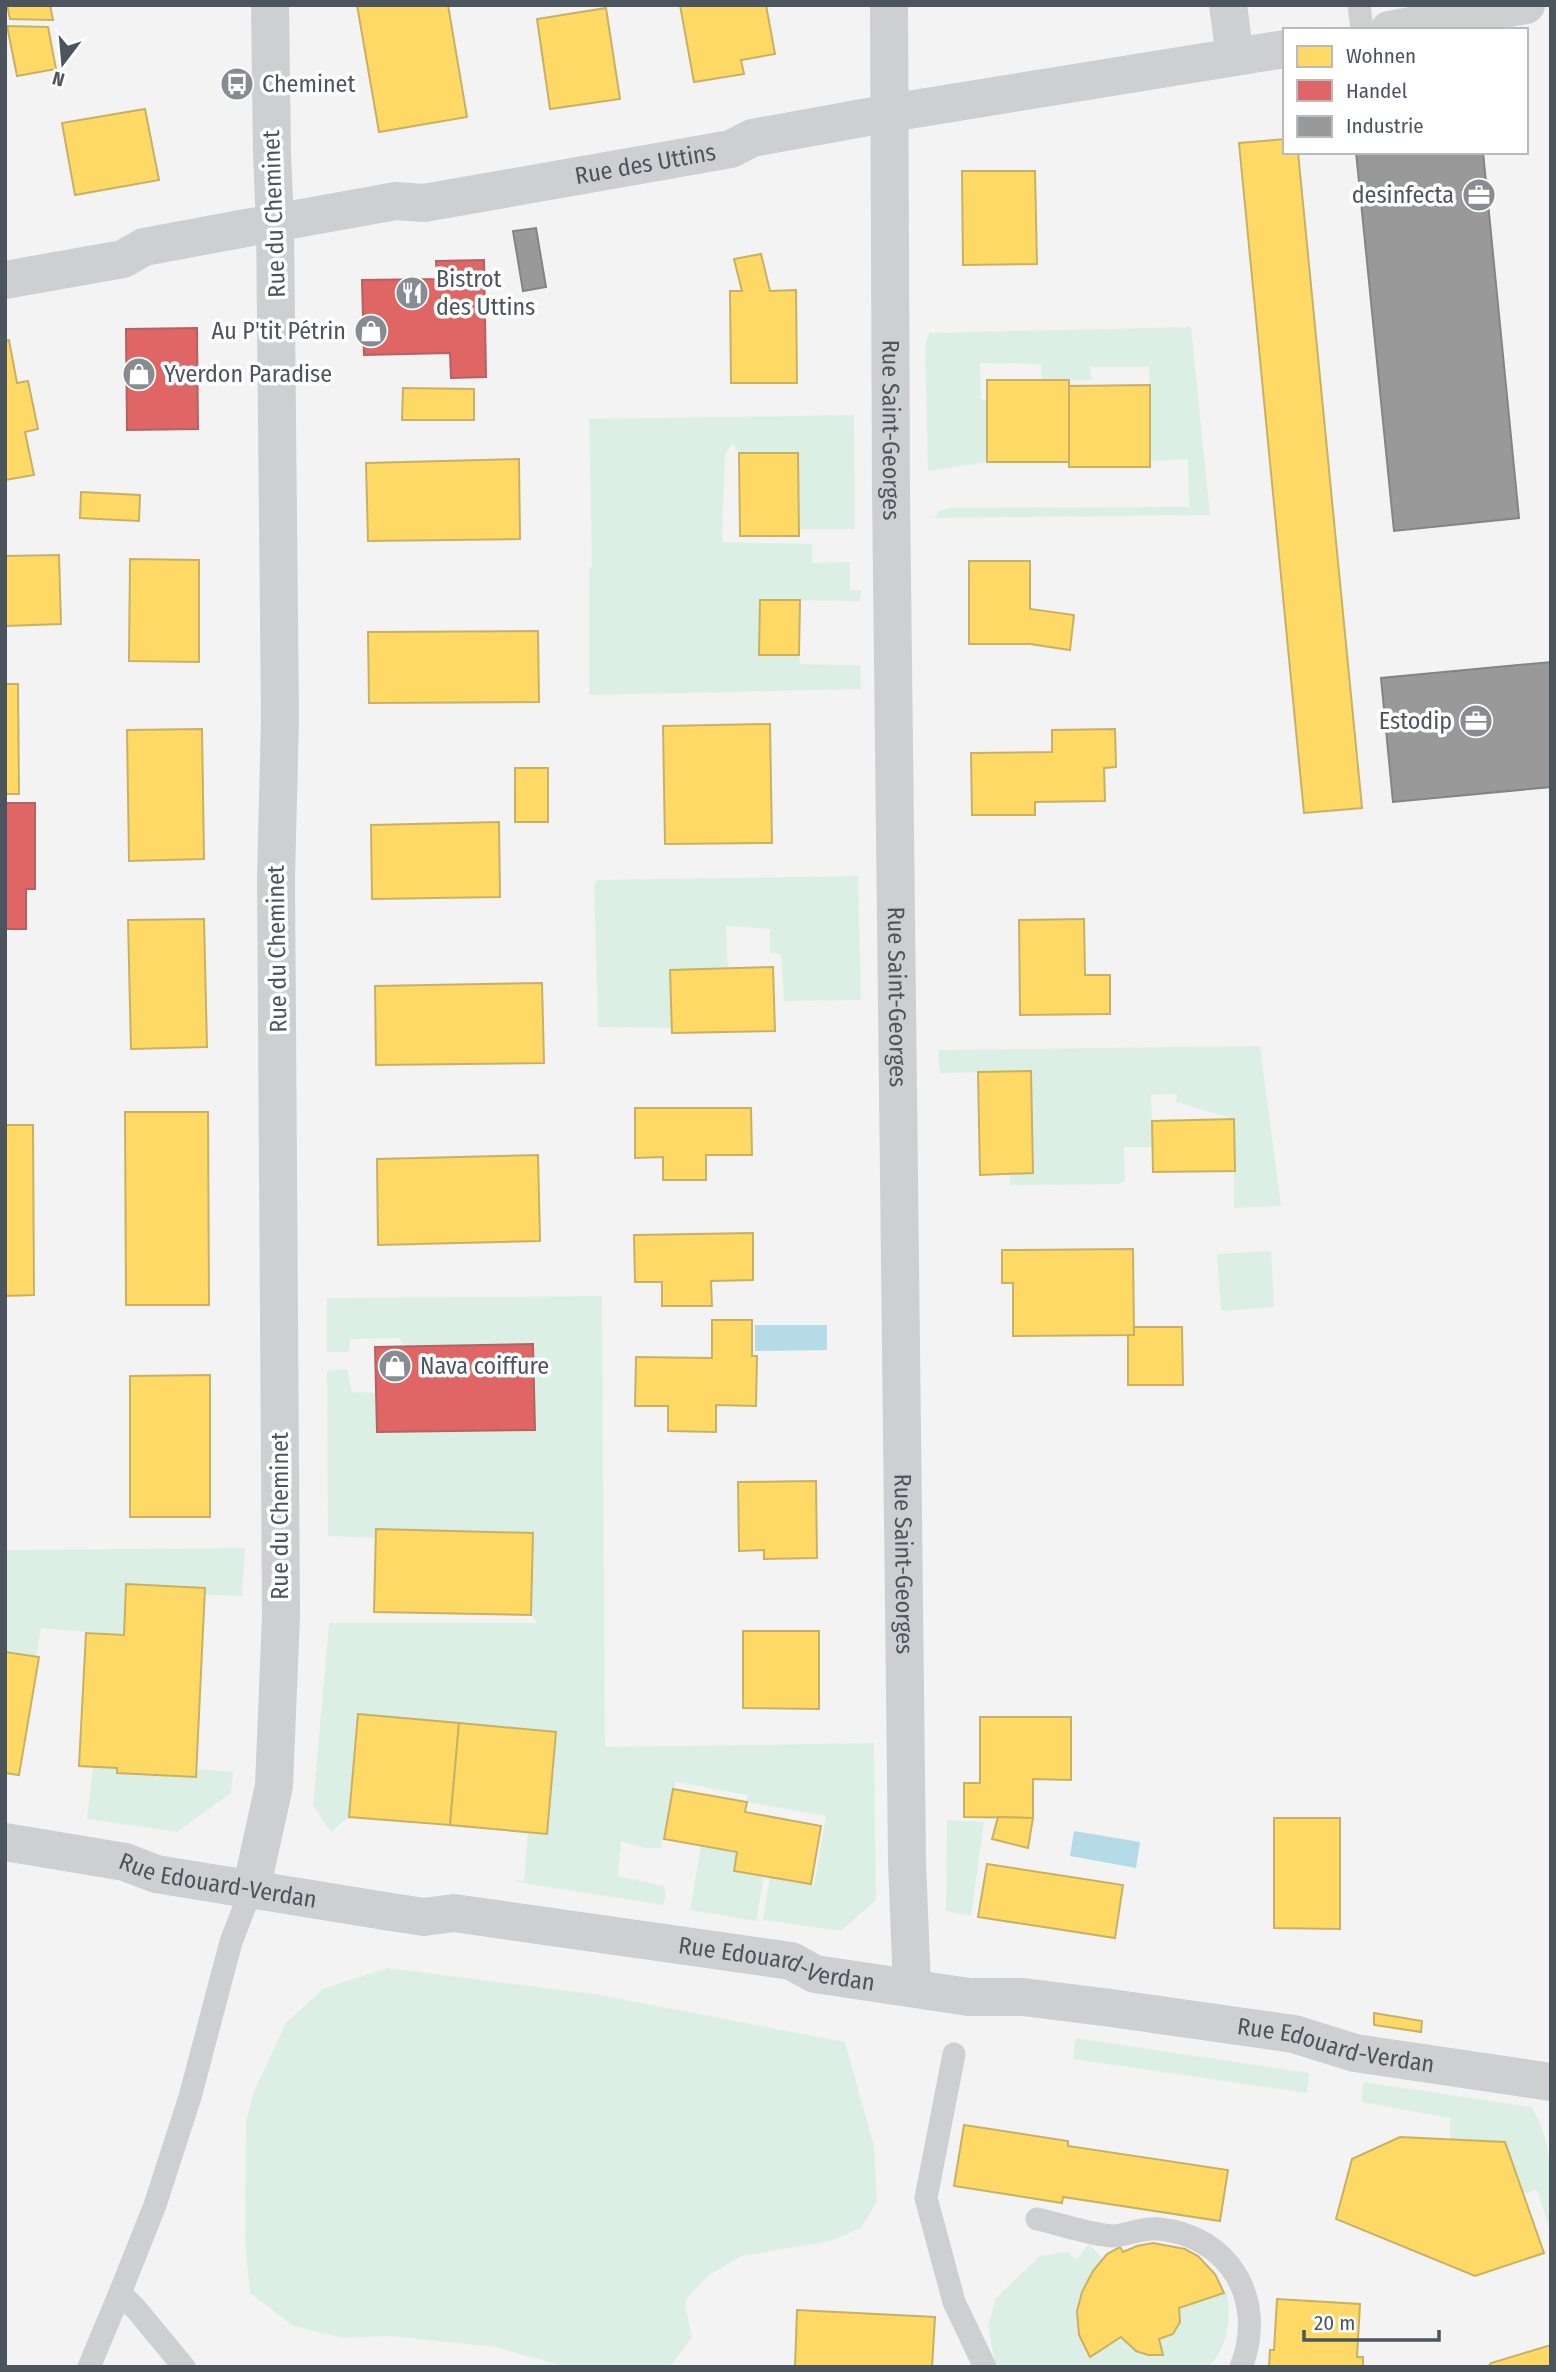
<svg xmlns="http://www.w3.org/2000/svg" width="1556" height="2372" viewBox="0 0 1556 2372" font-family="'Fira Sans Condensed',sans-serif">
<rect width="100%" height="100%" fill="#f4f3f3"/>
<g fill="#dcefe4">
<path d="M1191,327l19,188 -276,3 5,-7 10,-3 240,-1 -1,-48 -38,2 -1,-94h-59l2,13h-50l-1,-16 -61,-1 1,36 6,1v62l-59,9 -3,-126 4,-12z"/>
<path d="M854,415l1,114h-56l-1,-76h-59l-6,-10 -8,11 -3,88 90,2v19l38,-1v28h11l-1,11 -100,-1 -1,54 40,1 1,9 60,1 1,24 -272,6v-127l3,-1 -3,-148z"/>
<path d="M858,876l3,124 -77,1 -3,-47 -11,-1v-24l-44,-3 2,42 -58,2 2,58 -74,-1 -4,-141 3,-6z"/>
<path d="M1260,1046l21,160 -47,2v-89l-58,-17 1,-8 -26,1 2,52h-29l1,34 -7,3 -108,1v-11l23,-1 -3,-102 -90,2 -2,-23z"/>
<path d="M1271,1251l3,56 -53,4 -4,-57z"/>
<path d="M602,1296l3,451 269,-4 2,157 -35,31 -78,-11 7,-43 44,8 12,-69 -79,-14v-7l-71,-13 -15,66h-16l-24,-7 -3,35 46,10 2,8 -3,11 -147,-23v-2l8,1 4,-49 19,1 9,-101 -198,-18 -9,103 -18,15 -18,-26 16,-183h208l-6,-8 1,-82 -156,-4 -1,9 -47,-2 -1,-165 20,-2 5,23 24,1 1,39 157,-2 -2,-86 -127,2 -6,-8 -48,1 -3,13h-21v-54z"/>
<path d="M245,1548l-3,48 -37,-1v-7l-79,-4 -2,51 -83,-7 -5,29 -31,-5v-102z"/>
<path d="M93,1768h24l79,8 1,-7 36,3 -2,21 -54,39 -90,-13z"/>
<path d="M947,1820l37,2 -13,94 -25,-5z"/>
<path d="M701,1846l36,6 -3,19 30,5 -8,45 -66,-11z"/>
<path d="M388,1968l206,26 251,48 29,104 3,55 -16,27 -31,13 -88,15 -33,19 -22,23 -2,6 7,33 -22,30h-104l-70,-20 -108,-11 -45,2 -50,-12 -43,-33 -5,-52 1,-118 7,-29 33,-71 37,-34z"/>
<path d="M1076,2038l233,35 -2,20 -234,-34z"/>
<path d="M1363,2082l168,25c24,35 20,85 20,126l-14,-43 -14,4 -18,-52 -55,-3v-21l-88,-16z"/>
<path d="M1089,2244l14,15 -10,12 -11,21 -3,43 11,22 31,-20c14,13 22,18 41,18l-3,-16 15,-5 6,-12 -1,-14 48,-16c4,28 2,54 -19,75h-209l-4,-5 -7,-36 8,-28 44,-42 27,-4 9,8z"/>
</g>
<g fill="#b5dae8">
<path d="M755,1325h72v25l-72,1z"/>
<path d="M1074,1831l66,11 -4,26 -66,-12z"/>
</g>
<g fill="#ffd966" stroke="#c9b164" stroke-width="2">
<path d="M7,5h43l3,15 -43,-1z"/>
<path d="M357,5h91l19,112 -88,15z"/>
<path d="M680,5h86l9,49 -34,6 3,14 -50,8z"/>
<path d="M606,8l14,91 -70,10 -13,-90z"/>
<path d="M7,26l41,1 8,42 -39,7z"/>
<path d="M145,109l14,71 -84,15 -13,-72z"/>
<path d="M1285,139v13h13l64,656 -58,5 -65,-670z"/>
<path d="M962,171h73l2,93 -74,1z"/>
<path d="M761,254l9,37 26,-1 1,93h-66l-1,-92h12l-8,-32z"/>
<path d="M9,340l8,43 11,-2 10,48 -13,3 9,43 -29,5v-139z"/>
<rect x="987" y="380" width="82" height="82"/>
<path d="M1150,385v82h-81v-81z"/>
<path d="M403,388l71,1v31h-72z"/>
<path d="M739,453h59l1,83h-59z"/>
<path d="M519,459l1,80 -152,2 -2,-78z"/>
<path d="M81,492l59,3 -1,26 -59,-3z"/>
<path d="M59,555l2,69 -56,2v-70z"/>
<path d="M130,559l69,1v102l-70,-1z"/>
<path d="M969,561h61v48l44,6 -4,35 -40,-6h-61z"/>
<path d="M760,600h40l-1,55h-40z"/>
<path d="M538,631l1,71 -170,1 -1,-71z"/>
<path d="M5,684h13l1,110h-14z"/>
<path d="M770,724l2,119 -107,1 -2,-118z"/>
<path d="M202,729l2,130 -75,2 -2,-131z"/>
<path d="M1115,729l1,38 -12,1 1,33 -70,1v13h-63l-1,-62 81,-1v-22z"/>
<rect x="515" y="768" width="33" height="54"/>
<path d="M499,822l1,75 -128,2 -1,-74z"/>
<path d="M204,919l3,128 -76,2 -3,-129z"/>
<path d="M1084,919l1,56h25v39l-90,1 -1,-95z"/>
<path d="M773,967l2,64 -103,2 -2,-63z"/>
<path d="M542,983l2,80 -168,2 -1,-79z"/>
<path d="M1031,1071l2,102 -53,2 -2,-103z"/>
<path d="M635,1108h116l1,47h-46v25h-43v-23l-28,1z"/>
<path d="M125,1112h83l1,193h-83z"/>
<path d="M1234,1119l1,52 -82,1 -1,-51z"/>
<path d="M5,1125h28l1,170 -29,1z"/>
<path d="M538,1155l2,86 -162,4 -1,-86z"/>
<path d="M753,1233v47l-42,1 1,25h-50v-24h-27l-1,-47z"/>
<path d="M1133,1249l1,86 -121,1v-53h-11v-33z"/>
<path d="M712,1320h40v36h5l-1,50 -40,-1v27l-48,-1v-25h-33l1,-49 76,1z"/>
<path d="M1134,1327h48l1,58h-55v-50h6z"/>
<path d="M210,1375v142h-80v-141z"/>
<path d="M816,1481l1,77 -53,1v-9l-25,1 -1,-69z"/>
<path d="M376,1529l157,4 -2,82 -157,-3z"/>
<path d="M126,1584l79,4 -9,189 -79,-4v-5l-38,-2 7,-133 38,2z"/>
<path d="M743,1631h76v78l-76,-1z"/>
<path d="M5,1652l34,5 -20,118 -14,-2z"/>
<path d="M358,1714l101,9 -9,102 -101,-8z"/>
<path d="M980,1717h91v63l-38,-1v39l-69,-1v-34h16z"/>
<path d="M459,1723l97,9 -9,102 -97,-9z"/>
<path d="M673,1789l74,13 -2,10 76,14 -10,58 -77,-13 3,-19 -73,-13z"/>
<path d="M998,1817l35,1 -5,30 -36,-9z"/>
<path d="M1274,1818h66v111l-66,-1z"/>
<path d="M987,1864l136,21 -8,53 -137,-21z"/>
<path d="M1374,2013l48,8 -1,11 -47,-7z"/>
<path d="M964,2125l104,16v5l160,24 -8,51 -157,-24 -1,6 -108,-17z"/>
<path d="M1400,2137l105,5 39,111 -69,23 -139,-57 16,-60z"/>
<path d="M1153,2243l32,6 13,7 17,18 9,19 -45,15 1,14 -7,12 -14,5 4,16h-15l-12,-4 -15,-14 -31,20 -11,-22 -2,-24 5,-19 11,-21 14,-17 13,-7 3,5 14,-6z"/>
<path d="M1277,2299l83,5 -3,53h6v10h-94l1,-17h4z"/>
<path d="M797,2310l138,7 -3,50h-137z"/>
<path d="M1551,2345v22h-63l3,-4z"/>
</g>
<g fill="#e06666" stroke="#b46164" stroke-width="2">
<path d="M484,260l2,117 -35,1 -1,-25 -86,2 -2,-75 75,-1 -1,-18z"/>
<path d="M197,328l1,101 -71,1 -1,-101z"/>
<path d="M5,803h30v86h-9v40h-21z"/>
<path d="M533,1344l2,86 -158,2 -2,-85z"/>
</g>
<g fill="#999" stroke="#828587" stroke-width="2">
<path d="M1356,152h127l36,366 -125,13z"/>
<path d="M536,228l10,59 -23,4 -10,-60z"/>
<path d="M1551,662v125l-158,15 -12,-124z"/>
</g>
<g fill="none" stroke-linecap="round" stroke-linejoin="round">
<g stroke="#cdcfd1" stroke-width="23">
<path d="M1359,5l3,25"/>
<path d="M954,2054l-28,144 28,104 31,65"/>
<path d="M1037,2219c24,5 50,15 75,17 12,0 31,-9 47,-7 72,7 108,73 82,138"/>
<path d="M89,2367l31,-74"/>
<path d="M184,2367l-48,-58 -16,-16 35,-88 35,-108 41,-155 20,-52"/>
</g>
<g stroke="#cdcfd1" stroke-width="38">
<path id="s1" d="M889,5l2,486 16,1370 5,127"/>
<path d="M1228,5l7,52"/>
<path d="M1389,30l137,-25"/>
<path id="s2" d="M5,280l118,-21 21,-12 102,-19 150,-27 28,2 307,-54 21,-11 138,-25 395,-64"/>
<path id="s3" d="M5,1842l120,20 31,12 235,38 33,5 30,-4 337,48 24,13 154,23h54l88,11 183,26 61,19 196,29"/>
<path d="M251,1890l23,-104 7,-170 -5,-739 4,-158 -5,-496 -3,-68 -2,-150"/>
</g>
</g>
<defs>
<symbol id="bus-disc" viewBox="-11 -11 22 22"><circle r="9.5" fill="#878c92" stroke="#fff"/><path d="M-5-6H5V4H4V6H2V4H-2V6H-4V4H-5ZM-3.5-4V0h7V-4ZM-3.5 1.2v1.5H-2V1.2ZM2 1.2v1.5H3.5V1.2Z" fill="#fff"/></symbol>
<symbol id="office-disc" viewBox="-11 -11 22 22"><circle r="9.5" fill="#878c92" stroke="#fff"/><path d="M-6-3h4V-5.5h4V-3h4V5H-6ZM-1-4.5V-3h2v-1.5ZM-6 0V1H6V0Z" fill="#fff"/></symbol>
<symbol id="restaurant-disc" viewBox="-11 -11 22 22"><circle r="9.5" fill="#878c92" stroke="#fff"/><path d="M-5-6h1v4h1v-4h1v4h1v-4h1v5L-1.5 .5V6h-2V.5L-5-1ZM5-6V6H3V1.5H1.5Q1.5-4 5-6Z" fill="#fff"/></symbol>
<symbol id="shop-disc" viewBox="-11 -11 22 22"><circle r="9.5" fill="#878c92" stroke="#fff"/><path d="M-5-2.5h2.3a2.7 3.5 0 0 1 5.4 0H5L5.5 6h-11ZM-1.5-2.5h3a1.5 2.3 0 0 0-3 0Z" fill="#fff"/></symbol>
</defs>
<g fill-rule="evenodd">
<use href="#bus-disc" x="218" y="65" width="38" height="38"/>
<use href="#office-disc" x="1460" y="176" width="38" height="38"/>
<use href="#restaurant-disc" x="393" y="274" width="38" height="38"/>
<use href="#shop-disc" x="352" y="312" width="38" height="38"/>
<use href="#shop-disc" x="120" y="355" width="38" height="38"/>
<use href="#office-disc" x="1457" y="702" width="38" height="38"/>
<use href="#shop-disc" x="376" y="1347" width="38" height="38"/>
</g>
<g text-anchor="middle" stroke-width="7" stroke-linejoin="round" paint-order="stroke">
<g font-size="24" fill="#4c555e" stroke="#fff" text-anchor="start">
<text x="262" y="92">Cheminet</text>
<text x="1454" y="203" text-anchor="end">desinfecta</text>
<text x="436" y="287">Bistrot<tspan x="436" dy="28">des Uttins</tspan></text>
<text x="346" y="339" text-anchor="end">Au P'tit Pétrin</text>
<text x="164" y="382">Yverdon Paradise</text>
<text x="1452" y="729" text-anchor="end">Estodip</text>
<text x="420" y="1374">Nava coiffure</text>
</g>
<g font-size="24" fill="#4c555e" stroke="#fff">
<text dy="8" stroke="none"><textPath href="#s2" startOffset="653">Rue des Uttins</textPath></text>
<text transform="translate(274 214) rotate(-92)" y="8">Rue du Cheminet</text>
<text dy="8" stroke="none"><textPath href="#s1" startOffset="425">Rue Saint-Georges</textPath></text>
<text transform="translate(277 949) rotate(-91)" y="8">Rue du Cheminet</text>
<text dy="8" stroke="none"><textPath href="#s1" startOffset="992">Rue Saint-Georges</textPath></text>
<text transform="translate(280 1516) rotate(-90)" y="8">Rue du Cheminet</text>
<text dy="8" stroke="none"><textPath href="#s1" startOffset="1559">Rue Saint-Georges</textPath></text>
<text dy="8" stroke="none"><textPath href="#s3" startOffset="217">Rue Edouard-Verdan</textPath></text>
<text dy="8" stroke="none"><textPath href="#s3" startOffset="784">Rue Edouard-Verdan</textPath></text>
<text dy="8" stroke="none"><textPath href="#s3" startOffset="1351">Rue Edouard-Verdan</textPath></text>
</g>
</g>
<rect width="1556" height="2372" fill="none" stroke="#4c555e" stroke-width="14"/>
<rect x="1283" y="28" width="245" height="126" fill="#ffffff" stroke="#b7bbbf" stroke-width="2"/>
<rect x="1297" y="46" width="35" height="21" fill="#ffd966" stroke="#b7bbbf" stroke-width="2"/>
<text x="1346" y="63" font-size="21" fill="#4c555e">Wohnen</text>
<rect x="1297" y="80" width="35" height="21" fill="#e06666" stroke="#b7bbbf" stroke-width="2"/>
<text x="1346" y="98" font-size="21" fill="#4c555e">Handel</text>
<rect x="1297" y="116" width="35" height="21" fill="#999999" stroke="#b7bbbf" stroke-width="2"/>
<text x="1346" y="133" font-size="21" fill="#4c555e">Industrie</text>
<g transform="translate(63 63) rotate(196)" stroke="#ffffff" stroke-width="5" paint-order="stroke">
<path d="M0-5L12 26L0 18L-12 26Z" fill="#4c555e"/>
<text y="-10" font-size="19" font-weight="bold" text-anchor="middle" fill="#4c555e">N</text>
</g>
<path d="M1304 2330v10h135v-10" fill="none" stroke="#4c555e" stroke-width="3.5"/>
<text x="1314" y="2330" font-size="21" fill="#4c555e" stroke="#ffffff" stroke-width="5" paint-order="stroke">20 m</text>
</svg>
